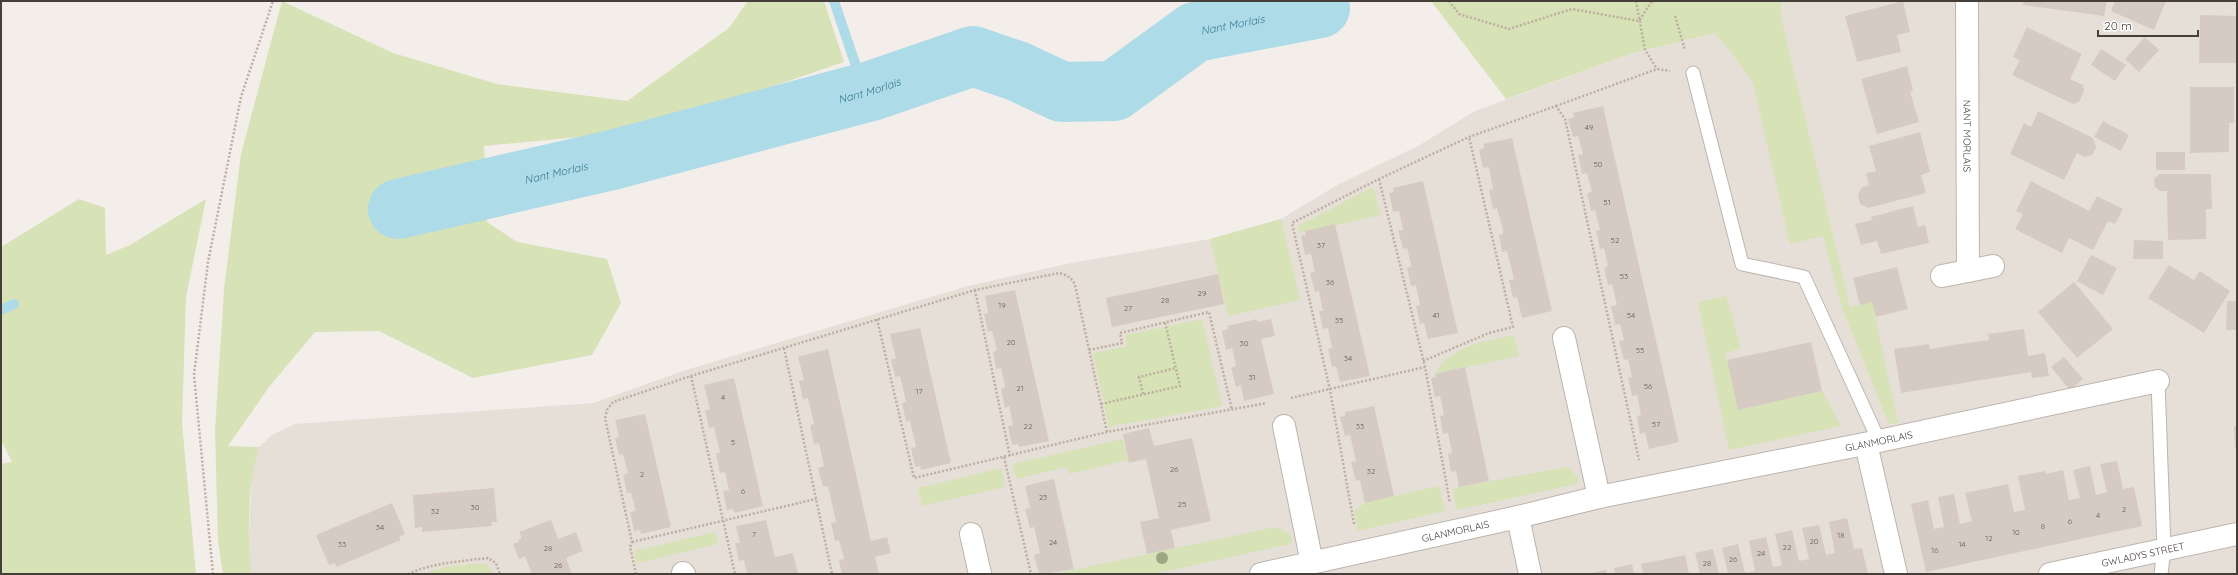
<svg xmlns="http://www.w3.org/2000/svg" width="2238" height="575" viewBox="0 0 2238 575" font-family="Quicksand,sans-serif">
<rect width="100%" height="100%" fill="#f3eeea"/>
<path fill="#e6dfd8" d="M1781,1h456v573h-1986l-3,-25 5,-85 6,-17 13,-12 23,-11 298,-21 93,-33 282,-84 98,-22 144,-25 71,-20 58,-35 79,-38 57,-35 158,-58 148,-36z"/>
<g fill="#d7e2b7">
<path d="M282,1l111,52 104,31 130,17 102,-73 19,-27h76l20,61 -202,69 -158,15 3,76 30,20 90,17 14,44 -29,52 -119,23 -94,-47 -64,1 -46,55 -41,59 31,1c-11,35 -12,90 -8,127h-28l-5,-33 -3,-111 9,-141 17,-135z"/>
<path d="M1431,1h350v16l69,290 22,-5 26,121 -9,1 -47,-116 -19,-72 -33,8 -37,-161 -18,-26 -20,-24 -82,20 -127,46z"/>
<path d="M1373,187l8,28 -82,18 -1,-7z"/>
<path d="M79,199l26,9 1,47 24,-10 76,-46 -20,98 -4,126 14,151h-195v-110l11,-2 -11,-22v-193z"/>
<path d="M1281,219l19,81 -72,16 -18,-77z"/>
<path d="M1726,296l15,52 -16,6 14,56 83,-19 19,35 -112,24 -31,-148z"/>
<path d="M1202,319l20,87 -113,21 -16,-74 34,-7 -1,-11z"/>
<path d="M1514,335l5,21 -84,18c14,-28 52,-33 79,-39z"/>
<path d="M1123,439l5,21 -59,14 -2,-7 -51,12 -3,-15z"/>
<path d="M1566,467l5,2 7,9 -1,6 -121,26 -3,-20 6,-3z"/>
<path d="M1001,468l4,19 -83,19 -4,-18z"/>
<path d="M1439,486l6,25 -87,20 -4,-20 11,-8z"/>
<path d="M1276,527c7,2 11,5 16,11l-1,6 -138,30h-99z"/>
<path d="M715,532l3,12 -81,19 -3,-12z"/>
<path d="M473,564h14l6,10h-71l23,-7z"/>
</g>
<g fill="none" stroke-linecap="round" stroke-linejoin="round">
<g stroke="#addbe8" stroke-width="10">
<path d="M834,1l24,71 13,19"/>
<path d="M1,310l13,-6"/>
</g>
<path stroke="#addbe8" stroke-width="60" id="s1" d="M398,209l214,-49 259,-69 102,-35 44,15 45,21 52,-1 81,-59 125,-24"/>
</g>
<g fill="#d6cbc3">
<path d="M1903,1l7,31 -13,3 4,17 -44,10 -12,-46z"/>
<path d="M2024,1h83l-3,15 -81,-11z"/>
<path d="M2115,1h51l-12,29 -43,-19z"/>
<path d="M2200,15l37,1v47h-38z"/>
<path d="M2027,27l55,27 -12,25 13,6 1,6 -5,11 -6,2 -61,-29 8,-15 -7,-3z"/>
<path d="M2145,37l14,13 -20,22 -14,-13z"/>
<path d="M2101,49l25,16 -11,16 -24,-16z"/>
<path d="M1907,66l6,25 -3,1 9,30 -42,12 -16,-55z"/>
<path d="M2190,87h44v36h-5v29l-39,1z"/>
<path d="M1603,106l76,336 -30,7 -4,-17 -5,2 -3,-18 4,-1 -4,-20 -5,1 -4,-18 4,-1 -4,-18 -4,1 -5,-19 5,-1 -4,-16 -5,1 -4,-19 6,-1 -5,-21 -4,1 -4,-17 4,-2 -4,-18 -4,1 -4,-18 4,-1 -5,-20 -4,1 -4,-18 5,-1 -5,-19 -5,1 -4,-19 5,-1 -5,-18 -5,1 -5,-18 6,-2 -1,-4z"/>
<path d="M2038,111l55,27 3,9 -3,7 -8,3 -8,-4 -13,27 -54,-26 14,-31 7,4z"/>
<path d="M2103,121l26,14 -8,16 -27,-14z"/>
<path d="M1920,132l10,40 -9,3 5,18 -58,15 -8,-4 -2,-9 4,-8 7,-1 -3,-13 10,-2 -7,-25z"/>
<path d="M1512,138l40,173 -30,7 -5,-21 -4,1 -4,-18 5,-1 -7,-28 -5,1 -3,-17 4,-1v-4l-6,-22 -4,1 -4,-19 4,-1 -4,-22 -6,1 -4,-18 5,-2 -1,-4z"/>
<rect x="2156" y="152" width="29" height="18"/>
<path d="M2159,174h52l1,35h-6v30l-38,1 -1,-49h-7l-5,-4 -1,-8z"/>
<path d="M1423,181l35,152 -30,6 -4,-16 -4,1 -4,-18 4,-1 -4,-20 -5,1 -4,-18 4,-1v-3l-4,-16 -4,1 -5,-19h5l-4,-19 -6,1 -4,-19 5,-1 -1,-4z"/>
<path d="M2031,181l58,30 8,-15 26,13 -8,15 -7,-3 -15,29 -24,-12 -7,15 -47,-24 8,-15 -7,-3z"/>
<path d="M1913,206l5,21 7,-2 4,18 -48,11 -4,-13 -16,4 -6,-21 17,-4 -1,-3z"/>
<path d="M1335,224l35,152 -30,6 -4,-16 -4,1 -4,-18 4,-1 -4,-20 -5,1 -4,-18h4l-4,-20 -4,1 -5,-19 5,-1 -4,-18 -6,1 -4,-19 5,-1 -1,-4z"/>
<path d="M2134,240l29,1v18h-30z"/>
<path d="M2091,255l26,13 -14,27 -26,-14z"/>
<path d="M2169,265l25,15 6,-9 30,20 -26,42 -56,-35z"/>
<path d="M1897,267l11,42 -32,8 -4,-15 -12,3 -7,-27z"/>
<path d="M1218,274l6,30 -112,23 -6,-29z"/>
<path d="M2074,282l39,47 -36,29 -39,-46z"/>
<path d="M1015,290l34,151 -30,6 -1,-3 -6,1 -4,-19 5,-1 -3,-15v-4l-5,2 -4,-19 4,-2 -3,-15 -1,-4 -5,1 -3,-17 4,-2 -4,-16 -1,-3 -4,1 -4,-18 4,-1 -3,-17z"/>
<path d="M2227,301h10v29h-11z"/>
<path d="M1257,319l1,3 13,-3 4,17 -14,3 13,55 -30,7 -3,-16 -5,2 -5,-19 5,-2 -4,-18 -6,2 -4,-19 6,-2 -1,-3z"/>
<path d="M920,328l31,135 -30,7 -1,-4 -5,1 -4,-19 5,-1 -6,-26 -4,1 -4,-19 4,-1 -5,-22 -1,-4 -5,1 -4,-18h5l-6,-25z"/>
<path d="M2024,329l4,27 17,-3 4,23 -17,2 -1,-6 -130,21 -7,-44 35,-5 1,5 30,-5 29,-4 -1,-6z"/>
<path d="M1811,342l11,49 -84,19 -11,-50z"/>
<path d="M828,349l42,188 1,4 16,-4 4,16 -16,4 4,17h-37l-3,-14 5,-1 -5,-19 -4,1 -4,-18 5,-1 -8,-36 -5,1 -5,-19 6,-2 -5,-23 -5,1 -4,-19 4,-1 -6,-26 -5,1 -4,-18 5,-1 -6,-23z"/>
<path d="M2064,357l19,22 -13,11 -19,-23z"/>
<path d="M1465,367l24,114 -30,6 -3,-16 -5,1 -3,-18 4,-1 -4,-20 -5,1 -3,-18 4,-1 -4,-19 -5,1 -4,-19 5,-1 -1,-3z"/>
<path d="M734,378l29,128 -29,7 -1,-4 -6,1 -4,-19 6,-1 -4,-18 -5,1 -4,-20h4l-6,-26 -5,1 -4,-18 5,-1 -6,-24z"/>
<path d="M1374,406l20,90 -29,7 -5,-23 -4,1 -5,-19 5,-1 -6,-26 -5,1 -5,-19 5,-1v-4z"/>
<path d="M645,414l26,113 -30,7 -1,-4 -6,1 -4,-19 6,-1 -5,-18h-4l-4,-18 5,-2 -5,-19 -4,1 -4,-17 4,-1 -4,-17z"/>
<path d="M2234,426h3v22l-2,1z"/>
<path d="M1149,428l5,18 38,-8 19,83 -40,9 4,18 -28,6 -7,-32 19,-4 -13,-59 -17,4 -6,-29z"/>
<path d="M2117,461l6,28 11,-2 8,39 -216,46 -15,-68 17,-4 6,29 10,-2 -6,-30 16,-3 6,30 12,-3 -7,-28 43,-9 6,28 11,-2 -7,-34 27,-5 1,3 17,-4 6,30 11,-2 -7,-28 17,-4 6,29 11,-3 -7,-28z"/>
<path d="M1054,479l20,90 -30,5 -5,-1 -5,-18 6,-2 -6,-26 -4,1 -5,-19 5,-1 -5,-22z"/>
<path d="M494,488l3,34h-6l1,4 -70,6v-5l-7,1 -2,-33z"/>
<path d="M392,503l13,31 -6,3 2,3 -65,27 -1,-4 -6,2 -13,-30z"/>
<path d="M1847,518l7,31 8,-1 6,26h-140l-6,-26 16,-4 7,29 10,-2 -6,-30 17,-4 7,30 9,-2 -7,-31 17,-4 7,31 10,-2 -7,-31 17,-3 7,30 9,-2 -6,-31z"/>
<path d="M551,520l7,19 18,-7 7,19 -17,7 6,16h-40l-7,-18 -6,3 -6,-15 6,-2 -1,-2 4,-2 -3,-6z"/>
<path d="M766,520l9,37 18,-4 5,21h-51l-3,-14 -5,1 -4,-18h5l-4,-17z"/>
<path d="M1713,549l6,25h-19l-5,-21z"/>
<path d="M1685,555l4,19h-46l-2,-10z"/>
<path d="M1632,564l2,10h-19l-1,-6z"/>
<path d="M1606,570l1,4h-15v-1z"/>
</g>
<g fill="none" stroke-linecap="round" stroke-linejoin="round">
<defs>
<g id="lane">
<path d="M1693,73l49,191 62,13 75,164"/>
<path d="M2158,381l6,168 -3,25"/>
</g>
<g id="street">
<path id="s2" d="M1967,1l1,270"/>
<path d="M1942,276l51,-10"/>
<path d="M1564,338l35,159"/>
<path d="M1284,426l28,137"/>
<path d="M1866,444l30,130"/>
<path d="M1518,517l12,57"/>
<path d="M971,534l9,40"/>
<path d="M683,573l1,1"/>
<path id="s3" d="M1261,574l257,-57 81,-20 280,-56 279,-60"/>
<path id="s4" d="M2050,574l187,-40"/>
</g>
</defs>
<use href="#lane" stroke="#bdb5ad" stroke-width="15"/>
<use href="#street" stroke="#bdb5ad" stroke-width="24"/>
<g stroke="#beaea0" stroke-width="2.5" stroke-dasharray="2 2" stroke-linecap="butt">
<path d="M1449,1l10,13 50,15 63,-20 67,12 13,-20"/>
<path d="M1636,1l9,49 12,19"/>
<path d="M1675,16l10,34"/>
<path d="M1556,106l101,-37 13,2"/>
<path d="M1379,179l46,188 25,136"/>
<path d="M975,290l35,166"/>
<path d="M877,319l37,159 193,-46 160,-29"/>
<path d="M784,348l48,226"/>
<path d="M1089,350l33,-7 -2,-10 89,-21 23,98"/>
<path d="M1423,361l66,-28 24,-6 -44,-190"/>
<path d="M691,376l44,198"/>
<path d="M1143,394l-4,-17 37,-9"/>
<path d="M1291,398l134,-31"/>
<path d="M1101,404l79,-18 -15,-64"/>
<path d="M1004,457l27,117"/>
<path d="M1354,524l-24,-134 -38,-167 87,-44 90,-42 87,-31 9,13 74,341"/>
<path d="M632,542l184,-43"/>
<path d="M213,574l-19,-199 14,-113 33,-165 32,-96"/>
<path d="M408,574c24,-11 54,-13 80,-16l8,5 4,11"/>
<path d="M636,574l-6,-27 2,-5 -27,-124 2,-8 6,-8 78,-26 284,-86 84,-17c8,2 13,5 16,12l32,147"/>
</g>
<use href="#lane" stroke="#fff" stroke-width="13"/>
<use href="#street" stroke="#fff" stroke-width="22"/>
</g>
<circle fill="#9da985" cx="1162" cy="558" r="6"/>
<g text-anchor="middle" stroke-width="3.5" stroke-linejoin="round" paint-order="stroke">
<g font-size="8" fill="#6a615c">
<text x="1589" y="130">49</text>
<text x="1598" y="167">50</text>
<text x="1607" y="205">51</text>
<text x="1615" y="243">52</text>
<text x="1321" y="248">37</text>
<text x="1624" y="279">53</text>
<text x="1330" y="285">36</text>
<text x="1202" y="296">29</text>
<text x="1165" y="303">28</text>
<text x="1002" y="308">19</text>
<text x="1128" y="311">27</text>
<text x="1436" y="318">41</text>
<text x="1631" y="318">54</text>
<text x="1339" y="323">35</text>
<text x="1011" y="345">20</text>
<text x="1244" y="346">30</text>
<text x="1640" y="353">55</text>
<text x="1348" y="361">34</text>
<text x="1252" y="380">31</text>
<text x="1648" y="389">56</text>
<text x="1020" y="391">21</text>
<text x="919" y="394">17</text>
<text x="723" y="400">4</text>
<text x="1656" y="427">57</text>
<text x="1028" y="429">22</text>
<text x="1360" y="429">33</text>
<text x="733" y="445">5</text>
<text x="1174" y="472">26</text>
<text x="1371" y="474">32</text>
<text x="642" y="477">2</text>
<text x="743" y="494">6</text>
<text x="1043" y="500">23</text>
<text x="1182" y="507">25</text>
<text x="475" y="510">30</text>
<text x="2124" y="512">2</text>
<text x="435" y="514">32</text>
<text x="2098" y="518">4</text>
<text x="2070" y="524">6</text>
<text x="2043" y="529">8</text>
<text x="380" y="530">34</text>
<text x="2016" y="535">10</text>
<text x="754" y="537">7</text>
<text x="1841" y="538">18</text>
<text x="1989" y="541">12</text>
<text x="1814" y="544">20</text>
<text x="1053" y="545">24</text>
<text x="342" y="547">33</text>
<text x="1962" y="547">14</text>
<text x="1787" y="550">22</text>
<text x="548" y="551">28</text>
<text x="1935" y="553">16</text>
<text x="1761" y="556">24</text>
<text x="1733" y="562">26</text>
<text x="1707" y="566">28</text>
<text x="558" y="568">26</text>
</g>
<g font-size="10" fill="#463e39" stroke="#fff">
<text dy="4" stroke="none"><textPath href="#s2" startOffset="135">NANT MORLAIS</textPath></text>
<text dy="4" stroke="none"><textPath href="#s3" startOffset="632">GLANMORLAIS</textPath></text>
<text dy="4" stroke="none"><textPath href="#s3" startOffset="199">GLANMORLAIS</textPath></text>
<text dy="4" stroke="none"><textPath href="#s4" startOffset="95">GWLADYS STREET</textPath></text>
</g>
<g font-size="11" font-style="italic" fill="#377a90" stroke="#fff">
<text dy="4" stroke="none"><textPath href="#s1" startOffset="882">Nant Morlais</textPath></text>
<text dy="4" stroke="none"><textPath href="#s1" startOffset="486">Nant Morlais</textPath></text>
<text dy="4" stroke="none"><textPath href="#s1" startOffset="162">Nant Morlais</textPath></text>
</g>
</g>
<rect width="2238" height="575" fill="none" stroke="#463e39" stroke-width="4"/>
<path d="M2098 30v6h100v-6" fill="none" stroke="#463e39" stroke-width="2"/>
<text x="2104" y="30" font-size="12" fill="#463e39" stroke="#ffffff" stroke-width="3" paint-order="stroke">20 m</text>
</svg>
